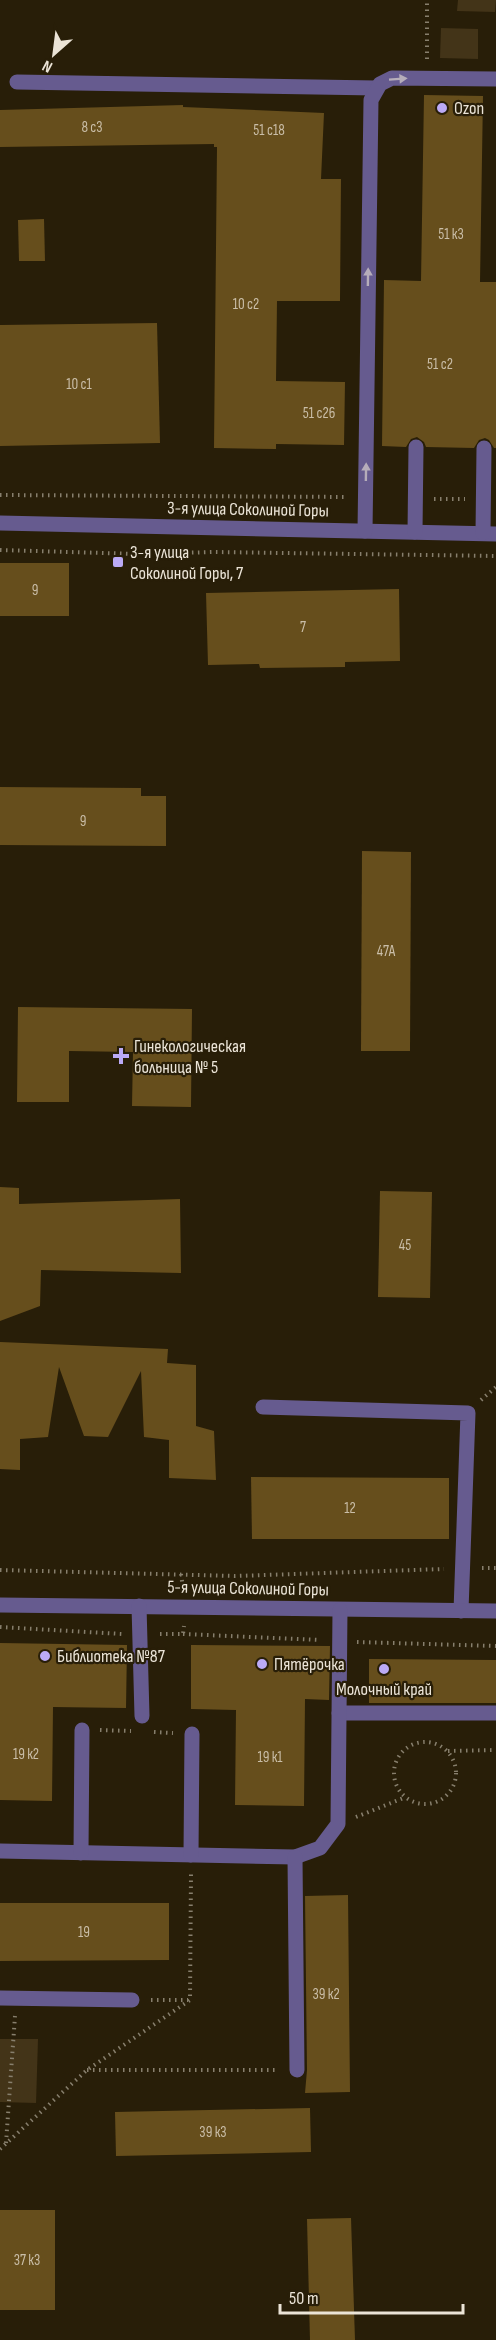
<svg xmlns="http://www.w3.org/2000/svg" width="496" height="2340" viewBox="0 0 496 2340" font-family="'Sofia Sans Condensed',sans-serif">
<rect width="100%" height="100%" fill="#281e08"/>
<g fill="#433418">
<path d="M458,0h38l-1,12 -38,-1z"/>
<path d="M441,28l37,1v30l-38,-1z"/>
<path d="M0,2039h38l-2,64 -36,-1z"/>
</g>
<g fill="#664e1c">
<path d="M424,95l59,1 -3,186h16v166h-2l-5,-8 -4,-2 -6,2 -5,8 -48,-1 -2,-5 -7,-5 -6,2 -5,8 -24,-1 2,-166 37,1z"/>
<path d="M183,105v2l141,6 -3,66h20l-1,122h-63l-1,80 69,1 -1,63 -68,-1v5l-62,-1 3,-301h-3v-3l-214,3v-37z"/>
<path d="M44,219l1,42h-26l-1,-41z"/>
<path d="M157,323l3,120 -160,3v-121z"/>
<rect x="0" y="563" width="69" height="53"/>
<path d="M399,589l1,72 -55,1v5l-85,1 -1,-4 -51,1 -2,-72z"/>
<path d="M0,787l141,1v8h25v50l-166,-1z"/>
<path d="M362,851l49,1 -1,199h-49z"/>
<path d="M18,1007l174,2 -1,98 -59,-1 1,-54 -64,-1v51h-52z"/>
<path d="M0,1187l19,1v16l161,-5 1,74 -140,-3 -1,36 -40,15z"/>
<path d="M380,1191l52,1 -2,106 -52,-1z"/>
<path d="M0,1342l168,7 -1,14 29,2v61l18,5 2,49 -47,-2v-38l-25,-3 -3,-66 -33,66 -24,-1 -25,-69 -11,70 -28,2v31l-20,-1z"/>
<path d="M251,1477l198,1v61h-197z"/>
<path d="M0,1643l127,2 -1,63 -73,-1 -1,94 -52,-1z"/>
<path d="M191,1645l139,1 -1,54 -24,-1 -1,107 -69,-1 1,-95 -45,-1z"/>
<path d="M369,1659l127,1v43h-127z"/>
<path d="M348,1895l2,197 -45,1 2,-23 -2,-174z"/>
<path d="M0,1903h169v57l-169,1z"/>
<path d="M310,2108l1,44 -195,4 -1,-44z"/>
<rect x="0" y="2210" width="55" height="100"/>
<path d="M351,2218l4,122h-45l-3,-121z"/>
</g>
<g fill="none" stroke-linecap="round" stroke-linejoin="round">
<g stroke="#877f6d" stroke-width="4" stroke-dasharray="1.5 4.5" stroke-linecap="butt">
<path d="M427,59v-59"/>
<path d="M0,495l348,2"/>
<path d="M434,499h31"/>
<path d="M0,550l138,4 76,-2 282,4"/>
<path d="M481,1400l15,-13"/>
<path d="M482,1568h14"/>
<path d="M0,1570l235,6 209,-7"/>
<path d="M181,1574l2,14"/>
<path d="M0,1627l122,7"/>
<path d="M160,1634h23l1,-8"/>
<path d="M183,1634l137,6"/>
<path d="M357,1642l139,4"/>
<path d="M100,1730l31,1"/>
<path d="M154,1732l19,1"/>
<circle cx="425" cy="1773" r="31"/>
<path d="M448,1751l48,-1"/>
<path d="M356,1817l50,-20"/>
<path d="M151,2000h37"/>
<path d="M87,2070h191"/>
<path d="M6,2143l9,-127"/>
<path d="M0,2149l87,-79 103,-70 1,-126"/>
</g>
<g stroke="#665b8f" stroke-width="15">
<path d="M17,82l359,6"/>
<path d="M0,523l496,11"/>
<path d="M365,531l6,-431 9,-16 12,-6 104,1"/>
<path d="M415,532l1,-85"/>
<path d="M483,533l1,-85"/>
<path d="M263,1407l205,6 -7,198"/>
<path d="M0,1605l496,6"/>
<path d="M139,1606l3,110"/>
<path d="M339,1713h157"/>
<path d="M0,1851l295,6 25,-9 18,-24 2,-214"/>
<path d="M81,1853l1,-123"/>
<path d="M191,1855l1,-121"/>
<path d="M295,1857l2,213"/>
<path d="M0,1998l132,2"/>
</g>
</g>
<defs><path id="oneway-solid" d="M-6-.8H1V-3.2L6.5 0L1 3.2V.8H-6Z" transform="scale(1.5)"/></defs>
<g fill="#b6adba">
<use href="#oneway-solid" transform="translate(398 79) rotate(-4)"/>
<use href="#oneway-solid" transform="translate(368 277) rotate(-89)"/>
<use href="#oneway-solid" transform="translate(366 472) rotate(-89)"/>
</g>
<g fill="#bbaaf6" stroke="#281e08" stroke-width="2">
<circle cx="442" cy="108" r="6"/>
<rect x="112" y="556" width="12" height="12" rx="3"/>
<path d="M118 1047h6v6h6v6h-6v6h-6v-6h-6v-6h6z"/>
<circle cx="45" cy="1656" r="6"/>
<circle cx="262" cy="1664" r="6"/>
<circle cx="384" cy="1669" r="6"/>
</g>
<g text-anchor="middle" stroke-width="4.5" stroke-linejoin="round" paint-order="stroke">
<g font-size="15" fill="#cabea8">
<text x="92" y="132">8 c3</text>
<text x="269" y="135">51 c18</text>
<text x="451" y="239">51 к3</text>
<text x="246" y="309">10 c2</text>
<text x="440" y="369">51 с2</text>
<text x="79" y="389">10 с1</text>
<text x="319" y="418">51 c26</text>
<text x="35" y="595">9</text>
<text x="303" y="632">7</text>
<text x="83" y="826">9</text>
<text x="386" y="956">47А</text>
<text x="405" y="1250">45</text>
<text x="350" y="1513">12</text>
<text x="26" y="1759">19 к2</text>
<text x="270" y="1762">19 к1</text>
<text x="84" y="1937">19</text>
<text x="326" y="1999">39 к2</text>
<text x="213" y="2137">39 к3</text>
<text x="27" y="2265">37 к3</text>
</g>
<g font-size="18" fill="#ebe4d7" stroke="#281e08" text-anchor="start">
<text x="454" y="114">Ozon</text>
<text x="130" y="558">3-я улица<tspan x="130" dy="21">Соколиной Горы, 7</tspan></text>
<text x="134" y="1052">Гинекологическая<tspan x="134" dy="21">больница № 5</tspan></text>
<text x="57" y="1662">Библиотека №87</text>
<text x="274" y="1670">Пятёрочка</text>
<text x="384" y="1695" text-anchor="middle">Молочный край</text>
</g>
<g font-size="18" fill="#ebe4d7" stroke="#281e08">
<text transform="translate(248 509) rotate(1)" y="6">3-я улица Соколиной Горы</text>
<text transform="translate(248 1588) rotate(1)" y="6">5-я улица Соколиной Горы</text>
</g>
</g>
<g transform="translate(54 54) rotate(208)" stroke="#281e08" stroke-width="4.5" paint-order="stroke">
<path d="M0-4.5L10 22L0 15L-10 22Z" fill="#ebe4d7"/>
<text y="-9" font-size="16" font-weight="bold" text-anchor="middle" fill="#ebe4d7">N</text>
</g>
<path d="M280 2304v9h183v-9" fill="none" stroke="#ebe4d7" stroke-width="3"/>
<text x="289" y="2304" font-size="18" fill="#ebe4d7" stroke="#281e08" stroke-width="4.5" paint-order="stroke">50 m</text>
</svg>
